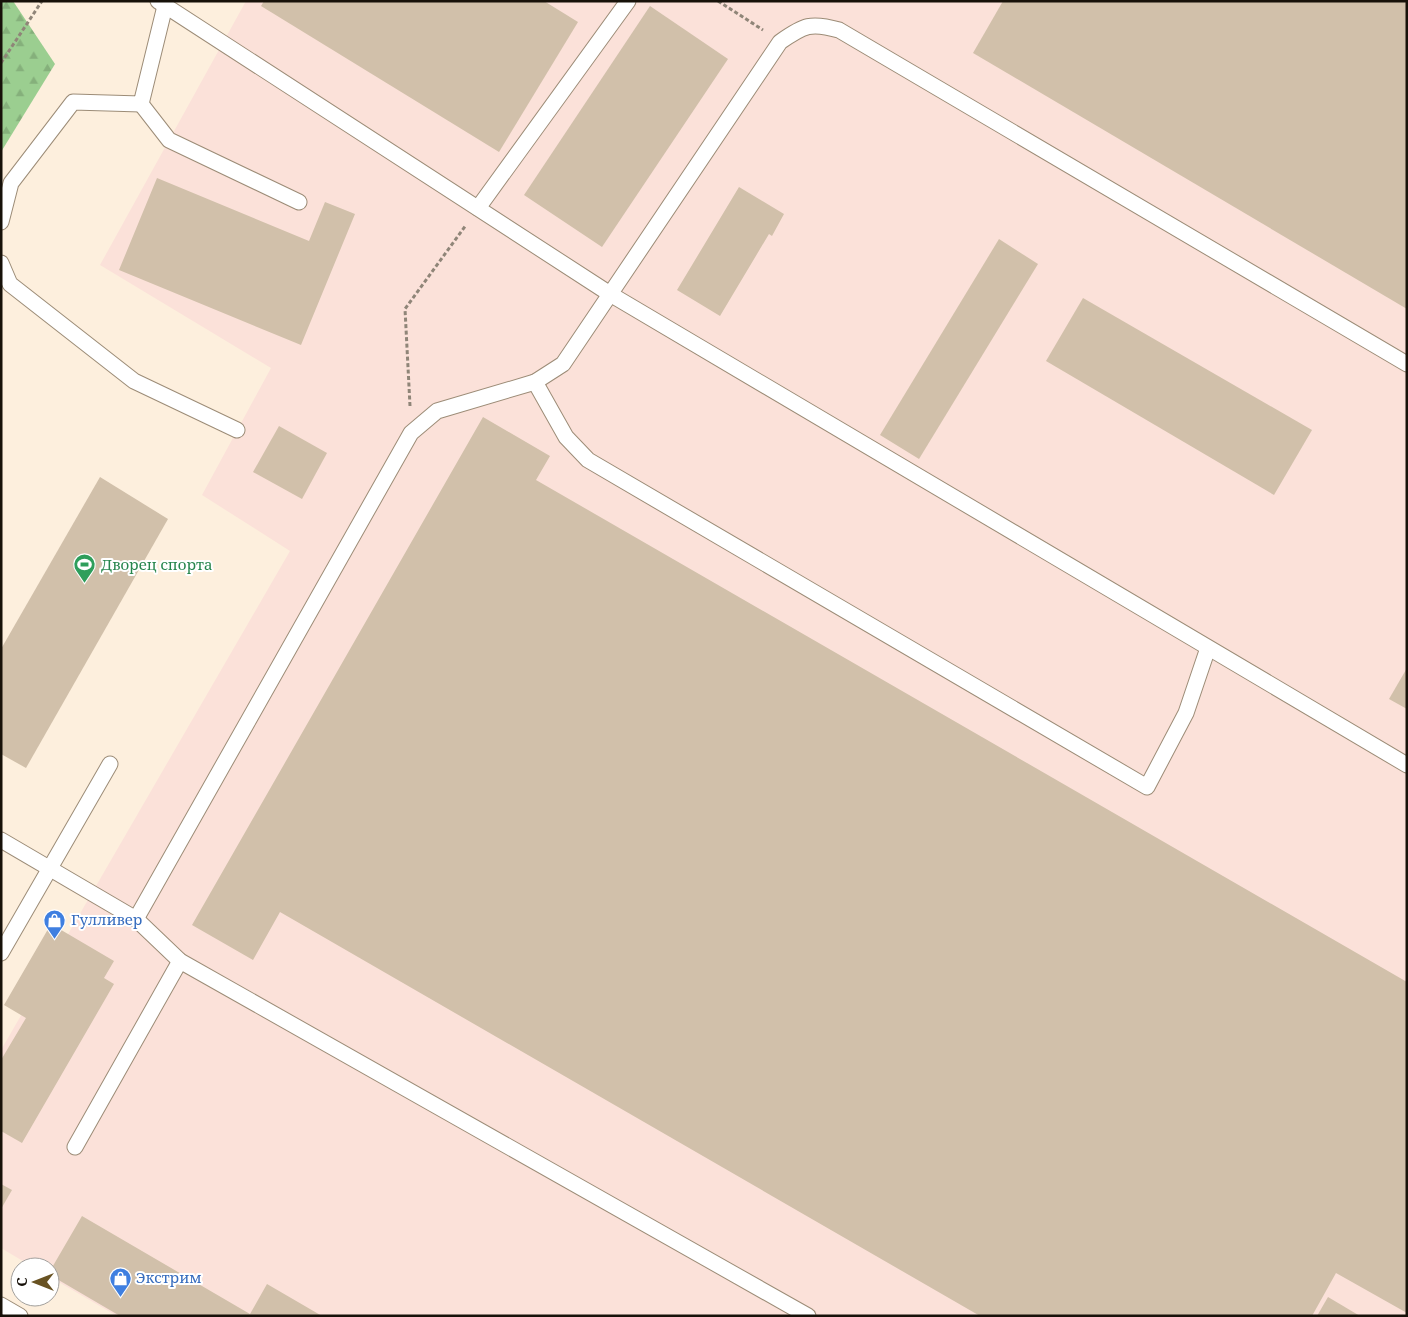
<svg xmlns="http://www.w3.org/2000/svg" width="1408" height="1317" viewBox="0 0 1408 1317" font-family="'Noto Serif',serif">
<defs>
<pattern id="forest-firs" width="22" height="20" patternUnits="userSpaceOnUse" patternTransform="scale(1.25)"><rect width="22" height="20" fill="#9bce90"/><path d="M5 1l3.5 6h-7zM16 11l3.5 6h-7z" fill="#85b07b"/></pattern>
</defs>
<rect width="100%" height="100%" fill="#fdefdd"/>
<path fill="#fbe1d9" d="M246,1h1161v1315h-1290l-67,-39v-10h-17l-32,-19v-198l289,-499 -88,-56 69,-127 -171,-103z"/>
<path fill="url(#forest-firs)" d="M1,1h12l42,63 -54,88z"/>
<g fill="#d1c0aa">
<path d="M264,1h280l34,21 -79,130 -238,-146z"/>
<path d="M1003,1h404v308l-434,-256z"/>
<path d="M650,6l78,53 -126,188 -78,-52z"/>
<path d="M157,178l152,63 16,-39 30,12 -54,131 -182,-75z"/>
<path d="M739,187l45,27 -12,22 -3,-2 -49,82 -43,-26z"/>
<path d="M999,239l39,25 -119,195 -39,-24z"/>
<path d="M1083,298l229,132 -38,65 -228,-134z"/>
<path d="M483,417l67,39 -14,24 871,502v331l-71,-40 -24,43h-332l-700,-404 -27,48 -61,-35z"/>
<path d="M279,426l48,27 -25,46 -49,-27z"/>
<path d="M100,477l68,42 -142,249 -25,-14v-105z"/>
<path d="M1407,668v41l-18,-10z"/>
<path d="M51,924l63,37 -10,17 10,6 -92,159 -21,-12v-71l25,-42 -22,-13z"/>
<path d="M1,1184l11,6 -11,19z"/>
<path d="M82,1216l168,98 17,-30 55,32h-202l-70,-41v-4z"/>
<path d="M1328,1297l32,19h-43z"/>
</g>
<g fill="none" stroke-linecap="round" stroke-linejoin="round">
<defs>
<g id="lane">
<path d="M158,1l452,293 797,471"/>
<path d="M141,104l28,36 130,62"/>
<path d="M478,208l150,-207"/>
<path d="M1,222l10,-39 62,-81 68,2 24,-98"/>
<path d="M1,263l9,21 124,97 103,49"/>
<path d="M535,382l31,55 22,23 559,327 39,-74 22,-65"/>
<path d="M1,840l135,79 44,42 628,355"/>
<path d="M136,919l275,-486 26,-22 98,-29 28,-18 217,-322c24,-17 31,-20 59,-12l568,334"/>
<path d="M1,953l109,-189"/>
<path d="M75,1147l105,-186"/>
<path d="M1,1305l19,11"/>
</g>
</defs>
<use href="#lane" stroke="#9c8c77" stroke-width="17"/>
<g stroke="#8f8578" stroke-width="3" stroke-dasharray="4 2.5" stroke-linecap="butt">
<path d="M718,1l45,29"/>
<path d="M1,63l41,-62"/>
<path d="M410,406l-5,-97 61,-84"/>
</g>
<use href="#lane" stroke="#fff" stroke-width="15"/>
</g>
<defs>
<symbol id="stadium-pin" viewBox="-11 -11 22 30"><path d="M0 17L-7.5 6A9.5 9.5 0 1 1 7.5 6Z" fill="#2e9e5b" stroke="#fff"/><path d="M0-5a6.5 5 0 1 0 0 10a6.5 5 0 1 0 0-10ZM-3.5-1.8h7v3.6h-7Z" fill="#fff"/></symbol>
<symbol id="shop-pin" viewBox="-11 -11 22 30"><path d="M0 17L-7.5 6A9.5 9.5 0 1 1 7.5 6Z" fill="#3f7fe0" stroke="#fff"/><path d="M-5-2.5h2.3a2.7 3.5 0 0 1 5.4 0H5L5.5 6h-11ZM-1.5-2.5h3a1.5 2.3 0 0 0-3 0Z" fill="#fff"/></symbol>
</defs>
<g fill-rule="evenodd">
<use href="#stadium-pin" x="72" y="552" width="25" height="34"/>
<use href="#shop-pin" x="42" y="908" width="25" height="34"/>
<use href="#shop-pin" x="108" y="1266" width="25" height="34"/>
</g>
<g text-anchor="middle" stroke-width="4" stroke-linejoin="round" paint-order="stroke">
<g font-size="15" fill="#27864d" stroke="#fff" text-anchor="start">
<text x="101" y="570">Дворец спорта</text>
</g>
<g font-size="15" fill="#366cbe" stroke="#fff" text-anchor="start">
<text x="71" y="925">Гулливер</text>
<text x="136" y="1283">Экстрим</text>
</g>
</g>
<rect width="1408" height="1317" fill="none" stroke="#171109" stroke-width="5"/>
<g transform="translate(35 1282) rotate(270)"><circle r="24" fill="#ffffff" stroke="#a2a09d"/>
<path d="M0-4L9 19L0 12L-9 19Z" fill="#685222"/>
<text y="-8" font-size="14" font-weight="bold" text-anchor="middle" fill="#171109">С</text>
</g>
</svg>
